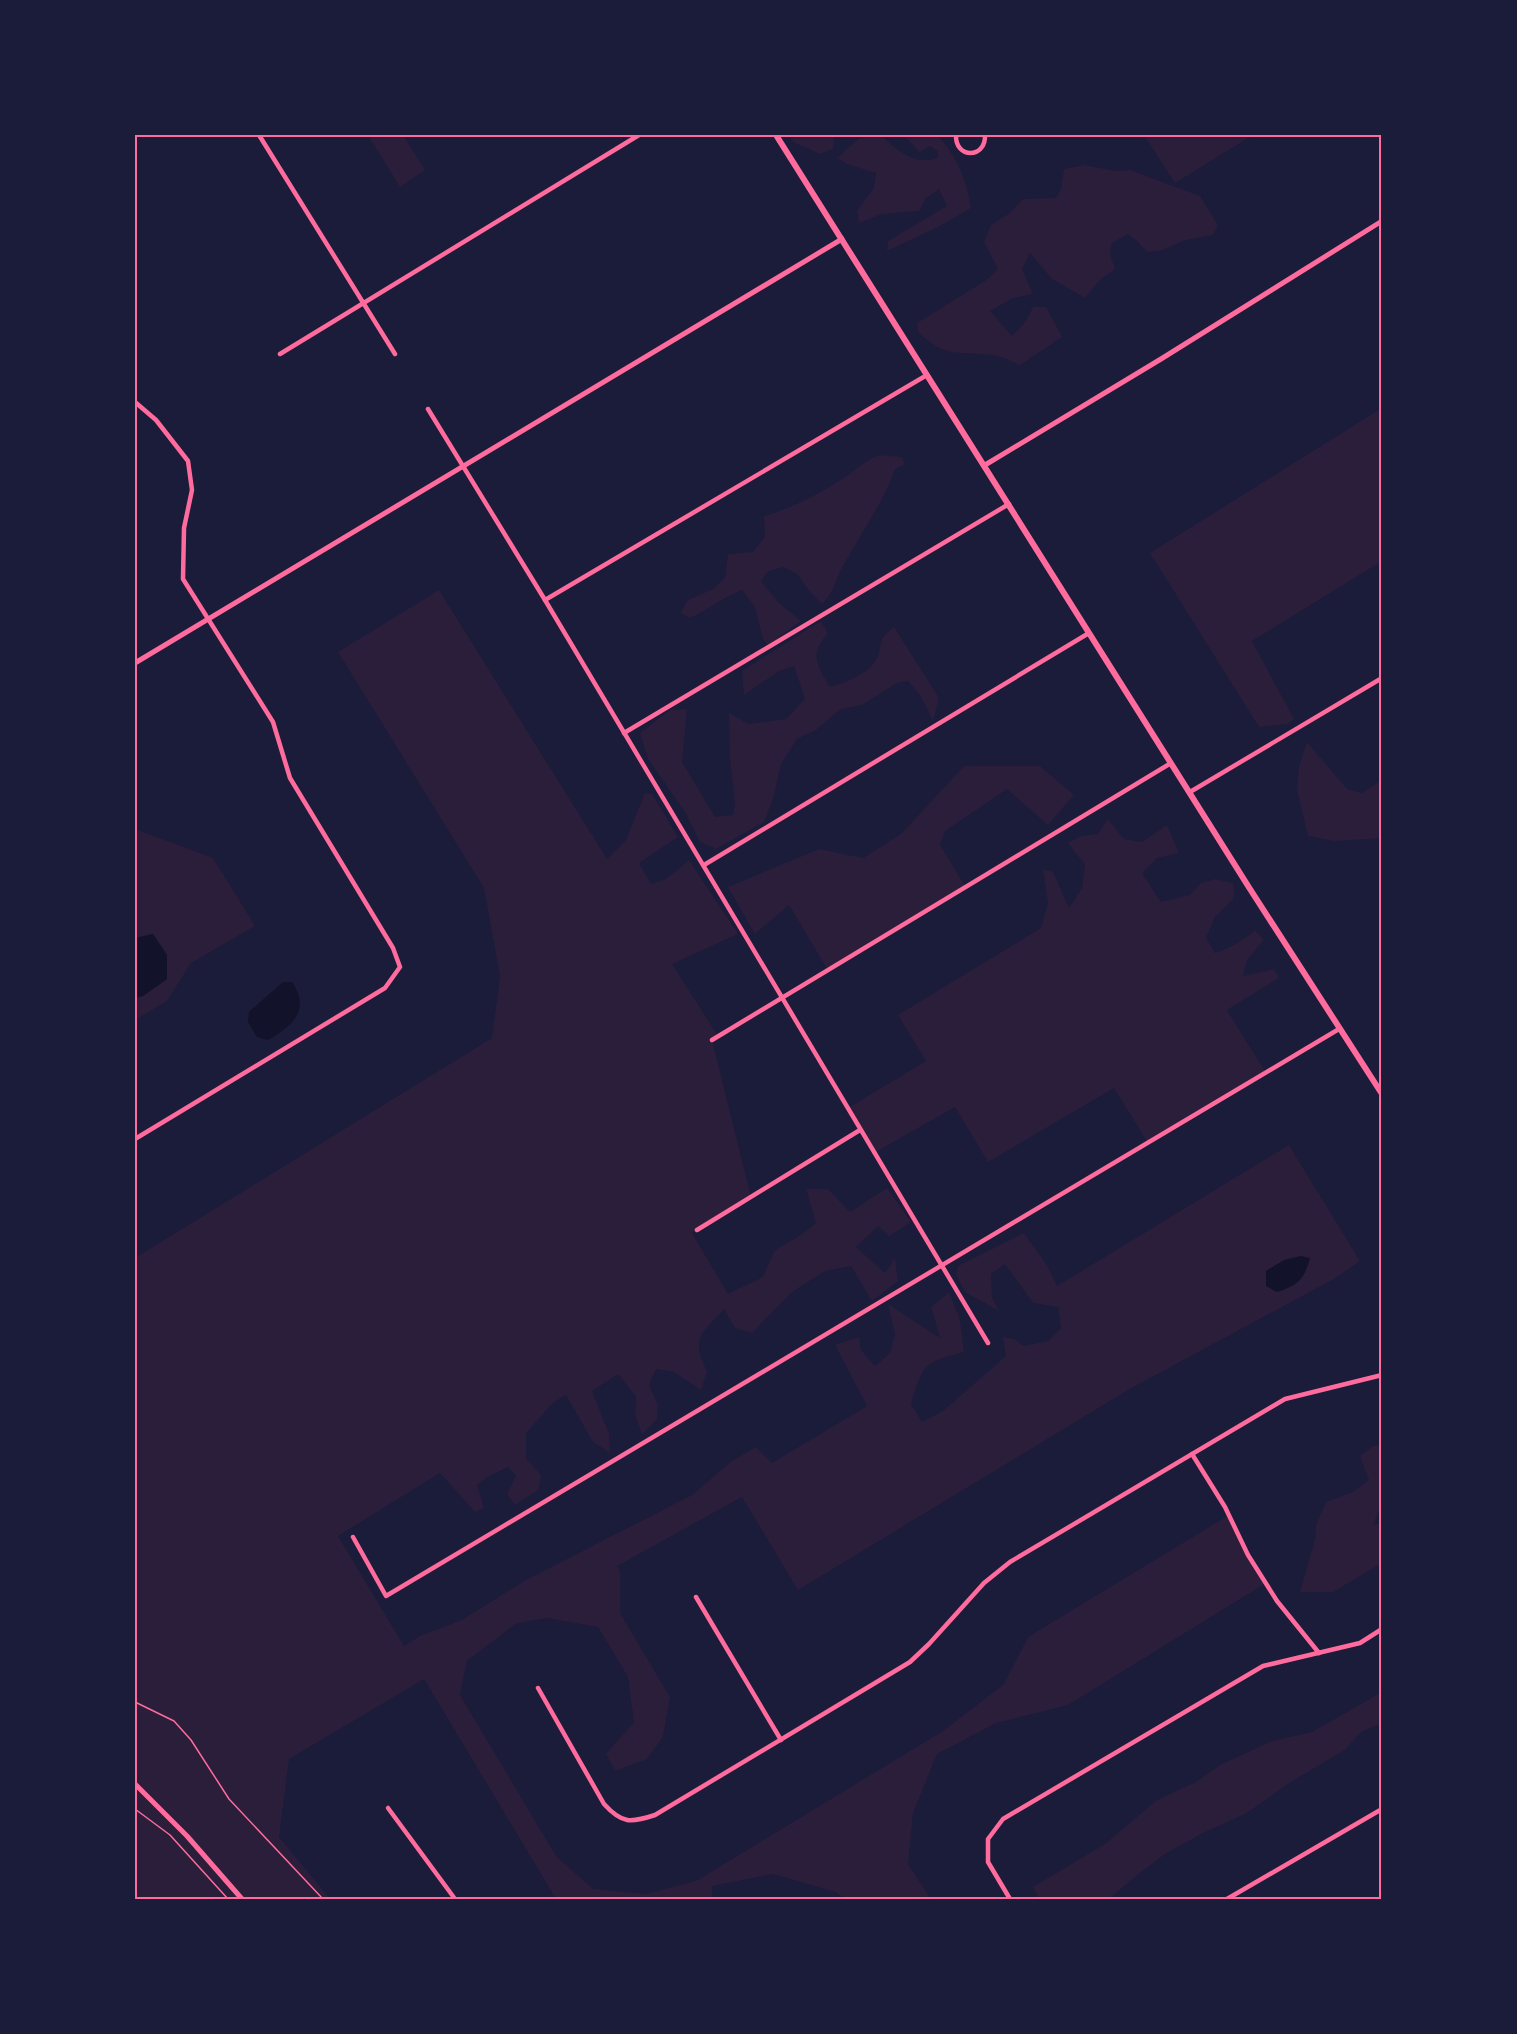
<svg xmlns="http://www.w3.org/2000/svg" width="1517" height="2034" viewBox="0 0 1517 2034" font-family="Signika,sans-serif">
<rect width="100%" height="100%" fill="#1b1b3a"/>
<g fill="#2a1e3b">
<path d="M368,135h35l22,35 -25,17z"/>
<path d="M789,135h45l-1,14 -13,5 -27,-12z"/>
<path d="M863,135h18c13,14 37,33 57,22v-6l-8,-5 -11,6 -15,-17h33c18,18 31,48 34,73l-33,19 -51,24 1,-10 59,-35 -8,-17 -13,9 -7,13 -37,3 -23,9 -2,-12 17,-23 2,-15 -29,-9 -10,-6z"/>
<path d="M1144,135h109l-78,48z"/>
<path d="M1084,165l32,6 14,-1 70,26 18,29 -5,10 -28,5 -22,10 -16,2 -10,-11 -9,-7 -16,9 -2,11 5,15 -15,11 -15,18 -33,-19 -22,-26 -8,16 11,25 -20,4 -23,13 22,25 14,-15 7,-14h13l16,30 -42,28c-9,-3 -18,-9 -27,-10 -34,-4 -47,4 -75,-23l-1,-9 71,-44 10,-10 -14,-27 7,-17 19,-12 13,-14 33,-1 5,-9 3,-20z"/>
<path d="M1382,408v153l-130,80 42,78 -6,5 -29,3 -109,-174z"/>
<path d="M879,455l23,2 3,7 -10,5c-12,34 -33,63 -51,95 -9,15 -8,26 -22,40l-11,-11 -14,-19 -14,-7 -16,5 -6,9 18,22 22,18 -33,24 -5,-6 -8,-32 -13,-17c-19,7 -34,20 -52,28l-10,-5 8,-13 25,-11 12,-11 3,-24 25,-2 12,-15 -1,-21c29,-8 59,-24 84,-41 11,-8 18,-15 31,-20z"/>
<path d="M439,590l168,269 19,-19 19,-47 7,1 26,43 -39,26 12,21 15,-5 23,-19 49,74 -66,30 46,72 -6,4 39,157 -59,36 36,61 35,-17 12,-27 26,-15 15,-12 -10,-34h22l22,23 37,-24 24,34 -22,14 -11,-10 -22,21 29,26 10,-15 3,23 -26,20 -21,-35 -26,5 -33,21 -40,41 -17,-5 -11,-19c-22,25 -34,28 -17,62l-6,19 -27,-18 -18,-3 -7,16 9,20 -1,14 -15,15 -7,-19 1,-18 -18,-23 -26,17 17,43 1,19 -17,-11 -27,-47 -13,8 -27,30v25l15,17 -3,15 -23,15 -8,-11 9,-18 -8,-9 -19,9 -12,9 7,23 -9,4 -35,-39 -102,63 66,110 16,-10 42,-16 64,-40 166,-85 40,-34 24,-14 16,16 95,-57 -32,-61 24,-8 2,13 14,16 15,-13 5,-19 -7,-30 52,34 -9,-31 18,-15 11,28 4,32c-41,11 -41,12 -53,52l11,18 21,-11 63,-55 -3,-19 11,2 10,7 24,-5 13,-13 -3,-21 -25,-4 -28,-39 -14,10 1,23 7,14 -34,-19 -9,-18 2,-8 66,-33 23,32 10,21 232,-141 71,116 -28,19 -204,110 -330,200 -56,-93 -125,69 3,4v43l50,84 -7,40 -16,22 -32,12 -9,-17 28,-32 -6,-45 -30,-50 -51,-9 -30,5 -50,38 -7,34 96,161 37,33 53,5 50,-13 247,-150 61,-47 24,-47 201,-122 19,40 18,28 -198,122 -72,18 -59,31 -24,59 -5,51 23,35h-86l-9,-7 -63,-18 -61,12v13h-156l-132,-220 -135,80 -10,78 51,62h-195v-641l357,-220 8,-61 -16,-89 -146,-236z"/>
<path d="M821,621l7,13c-20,20 -10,32 2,53 16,-5 37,-12 46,-27 9,-17 -2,-18 18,-33l45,71 -6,23 -13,-26 -12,-14 -11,2 -35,22 -21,4 -25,21 -19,9 -16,25 -8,35 -9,23 -48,27 -16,-7 -15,-30 -37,-53 -8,-26 30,-23 17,-1 -5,53 33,55 18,-2 2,-13 -5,-42 -1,-47 20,11 37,-5 19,-20 -11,-33 -15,5 -35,24 -2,-24z"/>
<path d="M1307,742l40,47 15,4 20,-13v58l-47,3 -27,-5 -11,-46 2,-24z"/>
<path d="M964,766h76l34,29 -26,30 -41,-36 -62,42 -5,14 25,41 -138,83 -38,-64 -34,29 -27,-47 91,-38 44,9 38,-24z"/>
<path d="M1108,819l16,20 18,3 25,-17 12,28 -22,5 -15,15 19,29 29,-7 11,-12 14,-4 18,4 1,15 -19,19 -9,21 9,15c15,-5 28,-12 40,-23l9,10 -17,20 -4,16 31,-7 5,9 -52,32 39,63 -118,70 -34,-55 -126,74 -33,-55 -81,46 -26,-45 78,-47 -28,-46 143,-87 7,-25 -5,-34 10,3 16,36 13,-20 3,-23 -17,-22 13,-7 17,-2z"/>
<path d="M135,829l78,29 42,68 -64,37 -24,38 -32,19v-22l8,-2 24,-17v-24l-14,-21 -18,4z"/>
<path d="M1382,1445v58l-9,22 9,-2v40l-49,29h-33l16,-56v-11l10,-23 27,-10 16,-12 -9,-24 13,-10z"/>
<path d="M1382,1692v31l-21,9 -16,18 -56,33 -42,30 -44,20 -38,21 -29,22 -27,23h-70l-6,-12 72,-43 52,-44 37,-17 28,-19 50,-23 40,-9z"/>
</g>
<g fill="#12122b">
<path d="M153,934l14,21v24l-24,17 -8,2v-60z"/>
<path d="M283,982h9c19,29 0,44 -24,58l-11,-3 -9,-15 1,-10z"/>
<path d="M1301,1256l9,2c-6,22 -12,27 -33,34l-11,-6v-15l18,-11z"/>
</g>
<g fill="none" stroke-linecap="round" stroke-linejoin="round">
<g stroke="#ff6b9d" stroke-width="1.5">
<path d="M135,1702l39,19 17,19 38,59 94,100"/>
<path d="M135,1809l35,26 58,64"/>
</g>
<g stroke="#ff6b9d" stroke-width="4.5">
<path d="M259,135l136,219"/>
<path d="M956,135c-1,24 30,24 29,0"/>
<path d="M280,354l359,-219"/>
<path d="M135,402l21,18 32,41 4,29 -8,38 -1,51 90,143 17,56 103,170 7,19 -15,21 -250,151"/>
<path d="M428,409l117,191 443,743"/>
<path d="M545,600l382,-225"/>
<path d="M624,733l385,-229"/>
<path d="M1190,792l192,-114"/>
<path d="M704,865l385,-232"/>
<path d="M712,1040l459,-277"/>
<path d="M697,1230l163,-100"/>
<path d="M1192,1454l33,53 23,48 29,46 42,52"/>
<path d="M353,1537l33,59 953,-567"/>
<path d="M696,1597l85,143"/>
<path d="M538,1688l66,116c18,20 27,19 51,11l255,-153 19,-18 55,-61 26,-21 275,-163 97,-24"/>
<path d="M388,1808l67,91"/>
<path d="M1010,1899l-22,-37v-23l15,-20 260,-153 97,-23 22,-14"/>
<path d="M1227,1899l155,-90"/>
</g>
<g stroke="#ff6b9d" stroke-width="5">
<path d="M985,465l176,-106 221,-138"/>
<path d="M135,663l707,-424"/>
<path d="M135,1784l52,52 55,63"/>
</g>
<path stroke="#ff6b9d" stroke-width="6" d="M776,135l474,754 132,205"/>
</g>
<rect width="1517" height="2034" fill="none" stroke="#1b1b3a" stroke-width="273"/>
<rect x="136" y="136" width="1244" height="1762" fill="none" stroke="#ff6b9d" stroke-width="2"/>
</svg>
